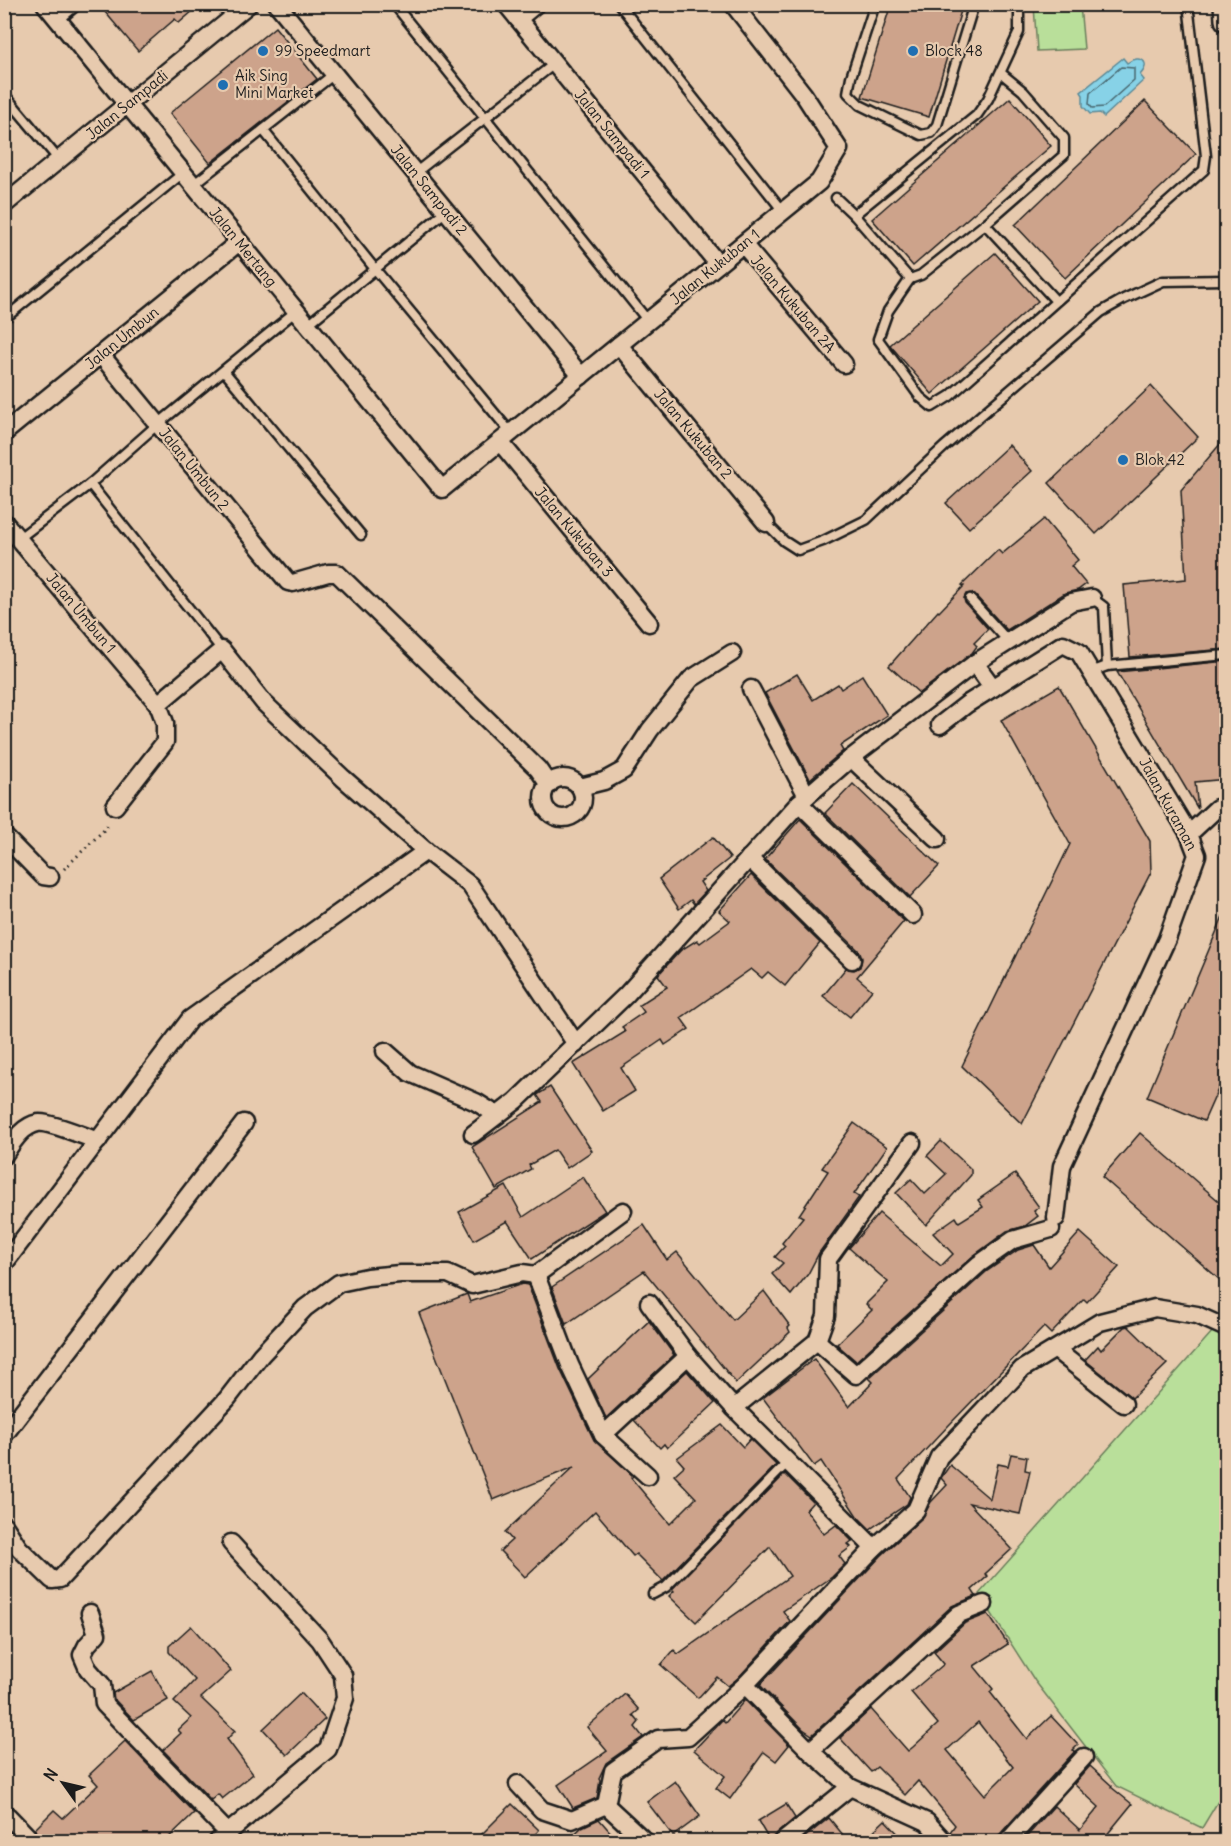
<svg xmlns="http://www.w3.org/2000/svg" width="1231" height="1846" viewBox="0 0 1231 1846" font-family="Delius,sans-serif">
<rect width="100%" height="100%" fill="#e7caae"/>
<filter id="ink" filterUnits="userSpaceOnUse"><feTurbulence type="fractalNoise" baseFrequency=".0167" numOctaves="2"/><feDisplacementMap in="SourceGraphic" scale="12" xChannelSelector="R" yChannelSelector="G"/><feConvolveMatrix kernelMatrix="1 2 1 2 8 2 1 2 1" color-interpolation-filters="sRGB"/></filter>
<g filter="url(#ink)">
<g fill="#b9df9a" stroke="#6a7e5b" stroke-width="1.5">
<path d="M1034,5h46l4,44 -47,2z"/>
<path d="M1213,1331l13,9v448l-24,40 -86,-42 -81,-105 -56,-87z"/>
</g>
<path fill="#87d2e7" stroke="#5c8996" stroke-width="1.5" d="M1123,58l4,5c14,-10 25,0 13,12l4,5 -40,37 -4,-4 -10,1 -7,-8v-11l-2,-3z"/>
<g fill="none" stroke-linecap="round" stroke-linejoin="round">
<path stroke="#47656d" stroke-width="1.5" d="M1121,67l13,1v12l-30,27 -12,1 -3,-4 1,-11z"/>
</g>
<g fill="#cda38b" stroke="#1c1c1c" stroke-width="1.5" fill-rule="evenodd">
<path d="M113,4h88l-22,19 -4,-4 -37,32 -33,-39z"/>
<path d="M891,4h72l-34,113 -67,-20z"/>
<path d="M275,27l42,52 -107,84 -40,-50z"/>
<path d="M1010,98l41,48 -138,120 -41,-47z"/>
<path d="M1145,101l51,53 -131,124 -50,-53z"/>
<path d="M995,253l43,48 -106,93 -42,-49z"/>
<path d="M1151,386l47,51 -102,97 -47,-51z"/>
<path d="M1221,443l6,53v153l-97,8 -6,-72 62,-6 -5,-89z"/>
<path d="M1009,445l23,26 -63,57 -23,-25z"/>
<path d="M1044,519l34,41 -7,6 15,18 -8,6 -13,3 -58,37 -32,-35 -4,-2 -5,1 -2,4 1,5 23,26 -14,14 3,3 -5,7 -53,40 -30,-27 49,-55 1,1 25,-26 -2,-1 36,-35 4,4z"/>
<path d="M1227,661v118l-32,3 3,27 -81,-137z"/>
<path d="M797,674l16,26 25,-16 3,5 21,-14 25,40 -47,31 3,5 -33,28 -45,-86z"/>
<path d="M1059,686l91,155 1,31 -129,252 -60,-58 108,-222 -69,-124z"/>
<path d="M853,784l86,82 -29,31 -85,-84z"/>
<path d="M800,819l104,102 -47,56 15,13 -22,27 -27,-21 23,-28 8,2 6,-3 2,-9 -2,-6 -95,-93z"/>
<path d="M713,837l17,21 -30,24 6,9 -12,13 -3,-4 -12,9 -20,-30z"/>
<path d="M751,875l69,68 -35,43 -17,-14 -6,6 -11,-9 -70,49 8,11 -24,16 -3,-5 -41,28 14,23 -32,20 -30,-47 52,-32 -3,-5 22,-15 -5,-7 28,-18 -9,-12 23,-25 16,-10 3,3 30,-22 -11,-10z"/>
<path d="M1226,909l1,160 -23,52 -57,-24z"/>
<path d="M550,1087l42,64 -25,17 -12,-18 -26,15 2,4 -35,20 -24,-42 70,-45 -5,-7z"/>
<path d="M854,1123l33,24 -33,47 5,3 -40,56 -11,21 -17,21 -19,-21 11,-11 -8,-6 10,-11 -3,-3 21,-26 -4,-2 29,-44 -6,-3z"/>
<path d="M1140,1133l87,75v78l-125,-109z"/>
<path d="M941,1141l30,28v6l-45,50 -30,-32 15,-14 14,15 21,-20 -19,-18z"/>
<path d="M1015,1174l24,33 -5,4 4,5 -13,10 -18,5 -34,25 -117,105 -15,-13 -4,-4 35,-34 -6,-6 22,-22 -39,-34 30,-35 62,53 12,-12 -20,-21 23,-16 3,5 24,-15 -5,-7z"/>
<path d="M583,1177l22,34 -73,48 -25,-38 -33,19 -15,-28 47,-26 17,31z"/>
<path d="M644,1225l23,35 10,-8 56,68 31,-29 26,35 -2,2 2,4 -54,51 -92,-112 -78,53 -14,-37z"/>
<path d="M1080,1232l39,35 -32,35 -3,-3 -33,35 -7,-7 -95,98 -51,54 12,18 -3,7 -37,25 -13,-13 -36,-55 -7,5 -51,-68 51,-39 35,48 24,-25 -4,-4 117,-106 32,-22 16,-5 15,22z"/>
<path d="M522,1284l6,1 32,84 34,71 39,36 -2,2 39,46 26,-26 -22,-23 10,-9 -7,-8 45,-33 21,22 7,-8 26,26 -113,116 -27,-27 -3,2 -38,-45 -70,66 -25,-26 12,-11 -7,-8 69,-65 -81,33 -74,-187 48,-19 3,8z"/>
<path d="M649,1321l25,34 -68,63 -18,-39z"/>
<path d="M1128,1326l39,38 -35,34 -47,-38 13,-14 3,4 23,-23z"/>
<path d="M687,1371l28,32 -48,45 -3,-4 -4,4 -26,-28z"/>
<path d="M1011,1454l16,3 -2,13 5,1 -10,43 -51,-11 43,46 -27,25 3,2 -16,14 4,6 -24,10 -140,129 -9,-6 -43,-44 121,-129 42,-39 8,-15 16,-17 -6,-7 9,-13 40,34 8,-35 10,2z"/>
<path d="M785,1474l28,28 -7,8 18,24 12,-9 16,16 -4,3 3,3 -12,9 6,8 -13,13 -49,34 7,10 -52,57 -10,8 -11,-9 -19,21 -37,-33 13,-15 4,4 112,-78 -20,-29 -74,75 -27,-26 5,-5 -2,-2z"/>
<path d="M988,1614l20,30 -34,22 19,23 -3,3 37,47 24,-23 27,29 -5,5 2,1 -76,84 -2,7h-42l-5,-10 5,-7 -37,-44 -13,14 -28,-28 -6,5 -31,-34 31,-29 37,42 5,-4 25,-23 -27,-32 33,-28 -10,-12 31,-29zM978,1722l35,45 -28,28 -38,-45z"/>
<path d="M191,1626l40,45 -30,27 34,33 -8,8 26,35 -31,25 -4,-5 -7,6 -48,-50 18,-17 -3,-3 13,-12 -17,-16 21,-22 -26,-28v-6z"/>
<path d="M152,1671l16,29 -34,20 -20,-21 -1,-6z"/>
<path d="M301,1693l24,26 -38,36 -24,-26z"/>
<path d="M625,1694l14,16 -6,5 6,7 -4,5 8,10 -37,26 -7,15 1,2 -3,18 -24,10 -15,-23 49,-34 -20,-24z"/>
<path d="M745,1700l44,45 -13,16 -12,-9 -34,47 -14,-11 9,-12 -31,-26 28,-30 3,3z"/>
<path d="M125,1741l69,72 -30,29h-120l-9,-13 19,-19 9,8 35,-33 -9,-10z"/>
<path d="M1090,1766l22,20 -1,1 21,17 -31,38h-79l32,-36 26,24 19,-23 -25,-23z"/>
<path d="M675,1781l25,35 -27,20 -26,-34z"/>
<path d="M512,1804l27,26 -11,12h-54z"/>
<path d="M786,1804l9,14 -26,22 -11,-19z"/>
<path d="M829,1818l20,24h-50z"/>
<path d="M599,1819l20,23h-53l16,-15z"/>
<path d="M885,1820l21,22h-44z"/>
</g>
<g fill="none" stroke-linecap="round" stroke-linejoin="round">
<defs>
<g id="service">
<path d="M394,4l254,317"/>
<path d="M619,4l164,207"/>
<path d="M875,4l-24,73 -3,16 12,12 61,30 10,-2 6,-8 37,-121"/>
<path d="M1019,4v28l-31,67 -11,16 -123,100 56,64 -22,32 -10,28 42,58 12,10 18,-11 254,-226 2,-14 -18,-152"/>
<path d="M58,21l20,-17"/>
<path d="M4,94l55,66"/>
<path d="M263,130l112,139 136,164"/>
<path d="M415,173l139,-109"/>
<path d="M193,185l141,-111"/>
<path d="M836,198l18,17"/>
<path d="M985,224l71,77"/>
<path d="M910,279l11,-4 64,-51 79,-69v-17l-41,-47 -22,-18"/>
<path d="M4,319l179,-146"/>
<path d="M307,325l139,-114"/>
<path d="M224,371l137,164"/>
<path d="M90,484l132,166"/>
<path d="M766,523l18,18 14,9 25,-9 43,-21 78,-73 157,-135 23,-13 39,-18 63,-1"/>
<path d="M18,539l72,-55 68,-60 138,-113"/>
<path d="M1092,598l12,9 3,59"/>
<path d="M970,599l38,42"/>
<path d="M1091,672l16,-6 119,-11"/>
<path d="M653,1594l13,-7 122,-125"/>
</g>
<g id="minor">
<path d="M45,4l397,485 377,-307 20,-33 -35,-54 -71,-91"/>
<path d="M277,4l304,372"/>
<path d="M506,4l212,260"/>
<path d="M518,19l18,-15"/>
<path d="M4,205l245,-201"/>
<path d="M743,244l101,120"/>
<path d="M619,345l147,178"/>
<path d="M101,355l187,227 5,1 35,-10h9l201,196 11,16"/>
<path d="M4,433l235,-191"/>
<path d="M500,442l149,181"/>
<path d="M4,522l154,182 7,19v19l-50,64"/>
<path d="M975,663l18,25"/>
<path d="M751,689l56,107"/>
<path d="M158,704l64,-54 42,53 79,75 83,73 44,34 106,159"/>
<path d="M940,725l27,-21 96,-60 16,8 110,182 8,21 -30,84 -105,227 -6,52"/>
<path d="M851,758l86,81"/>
<circle cx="563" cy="798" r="20"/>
<path d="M580,787l24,-6 20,-11 26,-40 41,-51 41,-26"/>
<path d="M799,803l114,112"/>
<path d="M1189,834l28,-26 9,-1"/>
<path d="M4,836l39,40 7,1"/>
<path d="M749,858l103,102"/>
<path d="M385,1051l25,22 66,29 21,13"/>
<path d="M473,1134l43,-33 110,-106 173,-192 52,-45 124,-95 96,-61 21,-4"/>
<path d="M4,1155c9,-13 18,-29 34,-32 9,-2 49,14 60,18"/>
<path d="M4,1264l186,-245 236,-168"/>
<path d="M536,1275l34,90 33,70 45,41"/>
<path d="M649,1303l39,53"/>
<path d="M817,1341l9,-25 2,-57 84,-116"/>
<path d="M1056,1350l68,54"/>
<path d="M734,1408l83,-67 39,34 123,-111 34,-24 38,-11"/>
<path d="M4,1435l240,-312"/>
<path d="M603,1435l85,-79 46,52 140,140"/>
<path d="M4,1525l15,23 33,32 8,-1 167,-180 34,-44 44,-47 34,-25 28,-6 33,-3h48l24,11 50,-12 14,2 87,-64"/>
<path d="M90,1613l7,21 -10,11 -5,10 6,14 14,16 2,19 124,129"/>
<path d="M745,1685l65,66 40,36 77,35 18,20"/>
<path d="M810,1751l149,-137 25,-10"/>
<path d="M518,1784l24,26 30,10 34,-15 7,-34 45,-32 30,-2 57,-52 129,-137 42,-38 23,-53 83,-88 78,-47 55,-14 42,7 29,13"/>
<path d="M606,1805l40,37"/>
<path d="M4,1817l4,-1 25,26"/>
<path d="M217,1842l111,-93 17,-51 -2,-23 -23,-35 -89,-97"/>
<path d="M782,1842l68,-55"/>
<path d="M1007,1842l77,-85"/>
</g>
<path id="tertiary" d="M1225,4l1,16"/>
</defs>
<use href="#service" stroke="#1c1c1c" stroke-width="13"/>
<use href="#minor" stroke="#1c1c1c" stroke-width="21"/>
<use href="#tertiary" stroke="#1c1c1c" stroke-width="26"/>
<path stroke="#1c1c1c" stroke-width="3" stroke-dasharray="1.5 4.5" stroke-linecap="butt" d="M64,869l41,-40 4,-7"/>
<use href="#service" stroke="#e7caae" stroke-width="8"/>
<use href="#minor" stroke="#e7caae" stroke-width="16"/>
<use href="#tertiary" stroke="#e7caae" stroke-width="21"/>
</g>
</g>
<g fill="#1f6fb2" stroke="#e7caae" stroke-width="2">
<circle cx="263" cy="51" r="6"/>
<circle cx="913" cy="51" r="6"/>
<circle cx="223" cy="85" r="6"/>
<circle cx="1123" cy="460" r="6"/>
</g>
<g text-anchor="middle" stroke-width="4.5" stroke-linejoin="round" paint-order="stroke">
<g font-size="15" fill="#1c1c1c" stroke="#e7caae" text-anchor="start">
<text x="275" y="56">99 Speedmart</text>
<text x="925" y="56">Block 48</text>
<text x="235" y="81">Aik Sing<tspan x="235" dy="17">Mini Market</tspan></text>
<text x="1135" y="465">Blok 42</text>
</g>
<g font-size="15" fill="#1c1c1c" stroke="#e7caae">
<text transform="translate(127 105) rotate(-39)" y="5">Jalan Sampadi</text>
<text transform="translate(612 134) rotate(51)" y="5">Jalan Sampadi 1</text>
<text transform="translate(429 190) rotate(51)" y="5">Jalan Sampadi 2</text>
<text transform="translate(243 247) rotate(51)" y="5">Jalan Mertang</text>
<text transform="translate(715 267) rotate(-39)" y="5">Jalan Kukuban 1</text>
<text transform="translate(793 304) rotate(50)" y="5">Jalan Kukuban 2A</text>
<text transform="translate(122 338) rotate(-39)" y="5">Jalan Umbun</text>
<text transform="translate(693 434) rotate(50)" y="5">Jalan Kukuban 2</text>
<text transform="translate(194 469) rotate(51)" y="5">Jalan Umbun 2</text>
<text transform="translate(574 532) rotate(50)" y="5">Jalan Kukuban 3</text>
<text transform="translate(81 613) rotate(50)" y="5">Jalan Umbun 1</text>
<text transform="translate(1168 804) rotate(61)" y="5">Jalan Kuraman</text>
</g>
</g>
<rect width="1231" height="1846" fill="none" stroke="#e7caae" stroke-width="24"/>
<rect x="12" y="12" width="1207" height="1822" fill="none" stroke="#1c1c1c" stroke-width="2" filter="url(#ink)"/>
<g transform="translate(63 1783) rotate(304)" stroke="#e7caae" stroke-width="4.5" paint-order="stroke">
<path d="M0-4.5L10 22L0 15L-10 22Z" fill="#1c1c1c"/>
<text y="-9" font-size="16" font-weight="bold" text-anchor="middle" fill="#1c1c1c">N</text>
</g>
</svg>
